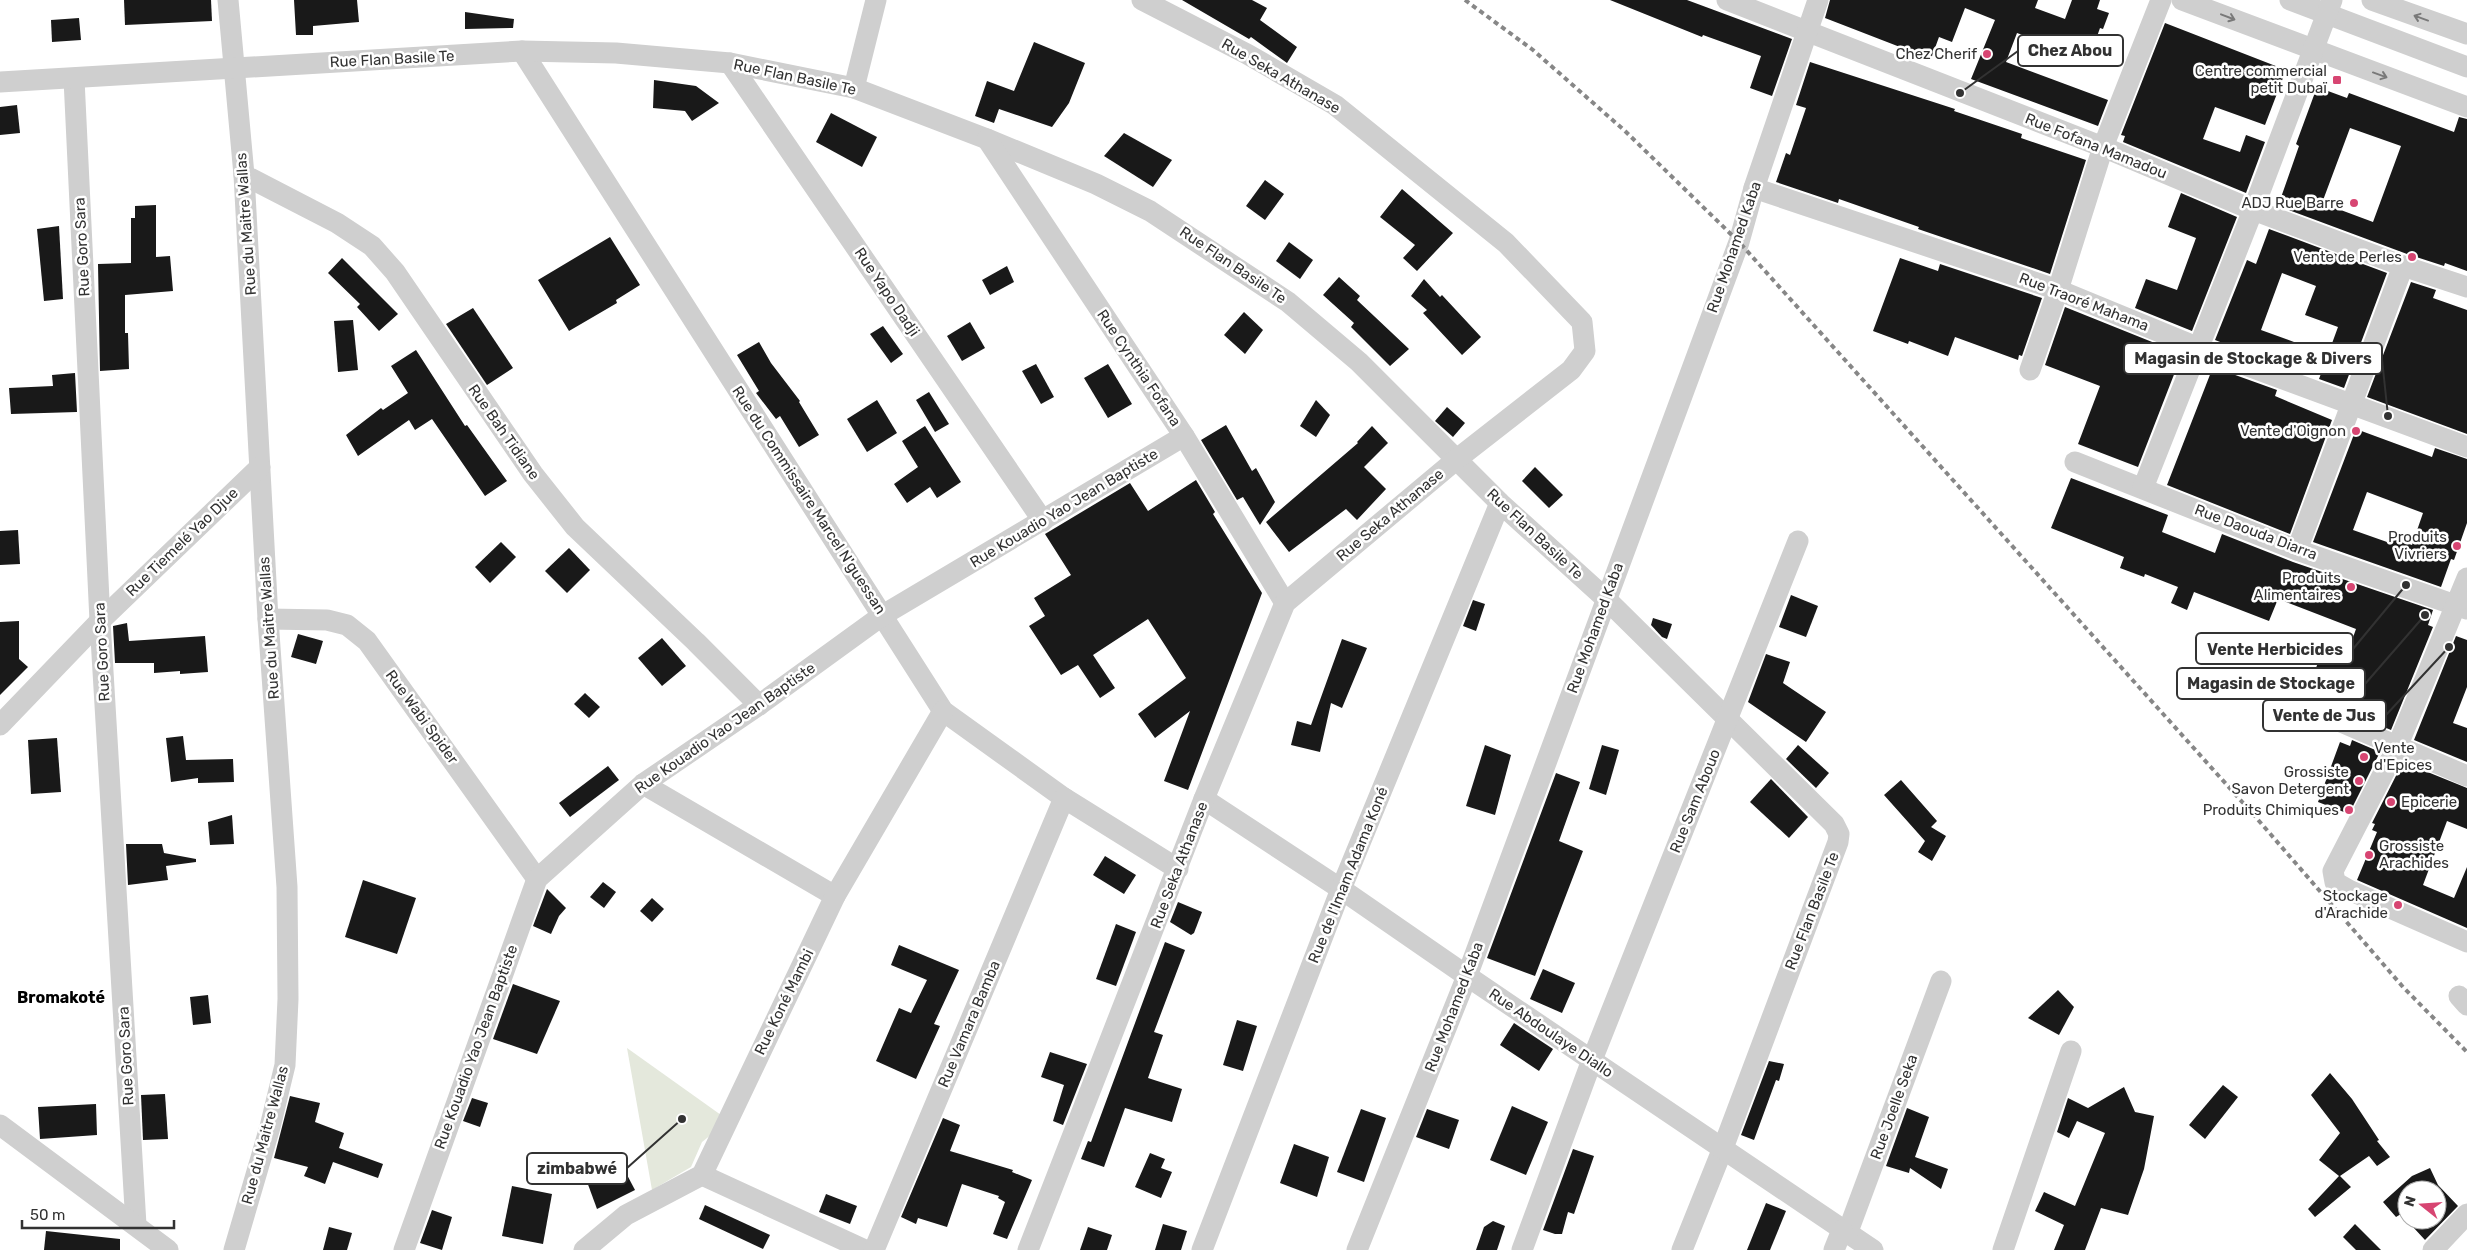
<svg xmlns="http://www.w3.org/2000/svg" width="2467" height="1250" viewBox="0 0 2467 1250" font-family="Rubik,sans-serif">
<rect width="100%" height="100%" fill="#fff"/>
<path fill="#e4e8dc" d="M627,1048l94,67 6,7 -25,20 -11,25 -39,23z"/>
<g fill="#191919" fill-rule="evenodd">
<path d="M124,0h87l1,21 -87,4z"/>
<path d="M294,0h63l2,22 -46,4v9h-17z"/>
<path d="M1182,0h70l15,8 -7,12 37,27 -10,16 -36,-26 -2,2z"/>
<path d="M1610,0h77l105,39 -20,57 -22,-8 11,-32 -58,-21 -1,2z"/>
<path d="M1830,0h208l-3,8 30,11 7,-19h28l-3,9 12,4 -6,16 -3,-1 -11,31 -72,-26 -11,29 102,38 -10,26 -127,-47 24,-59 -30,-12 -13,34 -13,-5 -8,22 -106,-41z"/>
<path d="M465,12l49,7 -1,9 -48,1z"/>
<path d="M79,18l2,22 -29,2 -1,-22z"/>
<path d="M2165,23l121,47 -21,55 -50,-18 -12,32 37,13 6,-17 19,7 -19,51 -123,-51 2,-6 -4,-1z"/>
<path d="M1034,42l51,21 -16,40 -17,24 -53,-18 -5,14 -19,-7 12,-35 27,10z"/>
<path d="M1810,62l145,47 -1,2 68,23 -1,4 65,22 -36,114 -132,-45 1,-2 -80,-28 -1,4 -62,-21 10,-29 4,2 16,-47 -10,-3z"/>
<path d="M654,80l42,6 23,17 -27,18 -7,-10 -32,-3z"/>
<path d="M2317,87l30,11 2,-5 105,39 5,-15 8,2v152l-22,-8 -1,3 -37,-12 -129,-48 21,-60 -3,-2zM2350,128l51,18 -28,76 -51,-19z"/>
<path d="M17,105l3,28 -20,2v-28z"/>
<path d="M831,113l46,24 -15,30 -46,-25z"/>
<path d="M1124,133l48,27 -19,27 -49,-31z"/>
<path d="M1265,180l19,14 -19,26 -19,-14z"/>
<path d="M1402,189l51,44 -36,38 -14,-13 12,-13 -35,-28z"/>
<path d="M2181,193l56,24 -45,114 -57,-23 11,-29 31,11 19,-52 -28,-11z"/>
<path d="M156,205v52l14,-1 3,35 -48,4v38h3l1,36 -29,2 -2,-107 33,-1v-45h4v-12z"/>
<path d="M59,226l4,73 -19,2 -7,-72z"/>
<path d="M2269,229l118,44 -43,115 -25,-9 19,-52 -33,-12 11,-29 -34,-13 -21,57 33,12 -9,25 -70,-27 32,-80 9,4z"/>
<path d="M610,237l30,48 -24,15 1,3 -48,28 -31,-51z"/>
<path d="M1289,242l24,18 -13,19 -24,-18z"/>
<path d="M342,258l56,56 -19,17 -22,-24 3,-3 -32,-31z"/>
<path d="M1900,258l38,13 2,-7 102,34 -20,58 -3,-1 -1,5 -63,-23 -7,19 -39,-15 -1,3 -35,-13z"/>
<path d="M1007,266l7,16 -24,13 -8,-15z"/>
<path d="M1339,277l21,19 -3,4 52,49 -19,17 -39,-39 3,-4 -31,-28z"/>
<path d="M1424,279l16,18 2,-2 39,42 -19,18 -39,-42 4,-3 -16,-14z"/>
<path d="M2411,282l25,8 -3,8 34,12v124l-100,-37z"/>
<path d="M2065,307l117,47 -44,113 -60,-23 22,-58 -55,-21z"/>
<path d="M473,308l40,60 -26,17 -41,-61z"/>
<path d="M1244,312l19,18 -18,24 -21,-19z"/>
<path d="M353,320l5,50 -20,2 -4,-51z"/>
<path d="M970,322l15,26 -23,13 -15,-25z"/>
<path d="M883,326l20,28 -12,9 -21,-29z"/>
<path d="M759,342l12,21 29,38 -1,1 20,33 -20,12 -19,-31 -4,3 -20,-26 3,-2 -22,-36z"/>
<path d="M416,350l49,76 2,-1 40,56 -22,15 -53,-77 -17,11 -6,-10 -51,36 -12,-21 35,-27 2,2 25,-17 -17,-27z"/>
<path d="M1036,364l18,33 -13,7 -19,-33z"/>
<path d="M1108,364l24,40 -24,14 -24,-40z"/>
<path d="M2213,367l64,23 -2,6 57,24 -42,114 -123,-49z"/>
<path d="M75,373l2,39 -66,2 -2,-26 44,-2 -1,-11z"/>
<path d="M929,392l20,32 -14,8 -19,-32z"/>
<path d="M877,400l20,33 -30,19 -20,-33z"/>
<path d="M1316,400l14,15 -14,22 -16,-11z"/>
<path d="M1447,407l18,16 -12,14 -18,-16z"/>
<path d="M1226,425l26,46 4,-3 19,34 -15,23 -17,-28 -6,3 -36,-60z"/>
<path d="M925,426l36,56 -24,16 -7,-11 -23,16 -13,-19 24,-17 -16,-26z"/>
<path d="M1372,426l16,17 -24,24 22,22 -29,31 -11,-11 -57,43 -23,-30 92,-79 -1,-1z"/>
<path d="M2356,429l76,28 3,-9 32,11v64l-13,37 -3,-1 -10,28 -128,-45zM2367,492l56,21 -11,32 -24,-8 -1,5 -34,-12z"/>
<path d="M1535,467l28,28 -14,13 -27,-27z"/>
<path d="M2071,478l97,37 -6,17 53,21 7,-19 71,28 140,48 -5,15 5,2 -42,103 -31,-13 2,-6 -55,-18 14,-39 19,7 1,-3 4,2 11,-31 -78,-30 -9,22 -75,-29 -7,18 -16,-7 7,-16 -33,-13 -1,3 -24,-9 4,-11 -73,-29z"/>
<path d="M1196,480l19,32 -2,2 49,79 -74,197 -24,-9 26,-70 -35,27 -17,-24 48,-36 -38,-59 -55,36 22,33 -15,10 -22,-33 -17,10 -32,-49 16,-10 -11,-18 37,-23 -26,-41 85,-51 18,28z"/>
<path d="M18,530l2,34 -20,1v-34z"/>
<path d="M501,542l15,15 -26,26 -15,-16z"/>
<path d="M569,548l21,22 -23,23 -22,-22z"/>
<path d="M1791,595l27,11 -12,31 -27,-10z"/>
<path d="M1473,600l12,4 -9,27 -13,-5z"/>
<path d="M1653,618l19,6 -5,15 -5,-2 -11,-12z"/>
<path d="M19,621v38l9,8 -28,28v-73z"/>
<path d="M127,623l2,18 76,-5 3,36 -28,2v-3l-26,2v-10h-39l-2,-37z"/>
<path d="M298,634l25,7 -7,23 -25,-7z"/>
<path d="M2456,636l11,4v47l-14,36 14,5v34l-53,-22z"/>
<path d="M662,638l24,28 -24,20 -24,-28z"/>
<path d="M1342,639l25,9 -25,60 -11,-5 -11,49 -29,-7 6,-24 14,4z"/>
<path d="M1766,654l24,8 -7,21 43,29 -20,30 -58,-40z"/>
<path d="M585,693l15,14 -11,11 -15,-14z"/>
<path d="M183,736l3,24 47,-1 1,23 -36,1v-5l-27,4 -5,-44z"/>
<path d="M57,738l4,54 -30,2 -3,-54z"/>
<path d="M2352,740l28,12 -31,62 -31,-12 22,-60 10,4z"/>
<path d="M1485,745l26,10 -16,60 -29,-9z"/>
<path d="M1602,745l17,5 -13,45 -17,-6z"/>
<path d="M1798,745l31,28 -13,15 -30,-29z"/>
<path d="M2403,762l64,26v41l-20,-8 -24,64 31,13 13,-31v61l-110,-48 20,-48 -5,-2 3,-6 -3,-1z"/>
<path d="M608,766l11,14 -49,37 -11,-14z"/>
<path d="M1556,773l24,9 -21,59 24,10 -48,125 -48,-18z"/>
<path d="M1771,779l37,38 -19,21 -39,-36z"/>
<path d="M1901,780l36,41 -6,6 15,9 -14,25 -14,-9 7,-11 -41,-46z"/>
<path d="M232,815l2,29 -24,1 -2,-23z"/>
<path d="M126,844h36l2,9 32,6v3l-30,4 2,14 -40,5z"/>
<path d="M1105,856l31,19 -12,19 -31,-19z"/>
<path d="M363,880l53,18 -19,56 -52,-17z"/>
<path d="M603,882l13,10 -12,16 -14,-11z"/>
<path d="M547,889l19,19 -7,8 -8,18 -18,-8z"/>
<path d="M652,898l12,11 -12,13 -12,-11z"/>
<path d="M1178,902l24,10 -8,21 -3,2 -21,-13z"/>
<path d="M1116,924l20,8 -20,54 -20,-7z"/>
<path d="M1165,942l20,8 -31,82 9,3 -15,43 34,11 -10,33 -47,-14 -21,59 -23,-8 7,-18 3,1z"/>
<path d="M899,945l60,25 -25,54 6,2 -24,53 -40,-18 23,-53 12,5 16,-33 -36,-15z"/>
<path d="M1543,969l32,14 -13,30 -32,-14z"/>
<path d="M513,984l47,17 -23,53 -44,-15z"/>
<path d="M2058,990l16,17 -15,28 -31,-17z"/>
<path d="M208,995l3,28 -18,2 -3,-28z"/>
<path d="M1237,1020l20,6 -14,45 -20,-6z"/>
<path d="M1514,1023l39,26 -14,22 -39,-26z"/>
<path d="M1050,1052l37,12 -24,61 -10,-4 11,-36 -23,-8z"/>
<path d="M1769,1061l15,3 -5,17 -3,-1 -22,60 -13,-5z"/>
<path d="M2330,1073l22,26 27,41 -2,1 13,16 -13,9 -8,-10 -29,20 11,11 -36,30 -7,-8 31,-33 -20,-16 21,-27 -29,-38z"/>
<path d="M2223,1085l15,12 -33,42 -16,-14z"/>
<path d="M2124,1087l11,25 19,4 -10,53 -16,46 -27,-7 -16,42h-31l10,-25 -29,-14 9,-19 31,14 30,-73 -28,-12 -8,17 -12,-6 11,-34 20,10z"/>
<path d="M165,1094l3,45 -25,1 -2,-45z"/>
<path d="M290,1096l30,7 -5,19 29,11 -5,15 44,16 -5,14 -45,-16 -8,22 -21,-8 4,-9 -34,-9z"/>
<path d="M472,1098l16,5 -8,24 -17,-6z"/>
<path d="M96,1104l1,31 -57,4 -2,-32z"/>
<path d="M1512,1106l36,16 -22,53 -36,-15z"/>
<path d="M1907,1108l22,9 -14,40 33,12 -7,20 -31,-21 -1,5 -23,-7z"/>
<path d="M1361,1109l25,9 -22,64 -27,-10z"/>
<path d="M1427,1109l32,11 -10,29 -33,-12z"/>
<path d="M943,1118l17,7 -10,26 63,19 -1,2 20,8 -25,59 -14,-5 12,-32 -7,-4 1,-2 -37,-12 -15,43 -29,-9 -2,6 -15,-7z"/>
<path d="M1294,1144l35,13 -12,40 -37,-14z"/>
<path d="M1573,1149l21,7 -20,58 -6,-2 -6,22h-7l-12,-4z"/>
<path d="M1150,1153l15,6 -4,9 11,4 -11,26 -26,-11z"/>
<path d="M616,1154l19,36 -38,19 -11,-30z"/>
<path d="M2430,1168l8,17 20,21 -33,34 -24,-26 -5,3 -13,-15 29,-26zM2407,1190h30v30h-30z"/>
<path d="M512,1186l40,8 -9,50 -41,-8z"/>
<path d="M826,1194l31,12 -7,18 -31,-12z"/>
<path d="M1766,1203l20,8 -16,39h-23z"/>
<path d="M705,1205l65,30 -7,14 -64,-30z"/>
<path d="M432,1210l20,7 -10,33 -22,-7z"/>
<path d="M1493,1221l12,5 -8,24h-21l8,-23z"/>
<path d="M1163,1224l24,7 -6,19h-26z"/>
<path d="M2355,1224l26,26h-25l-13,-13z"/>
<path d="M329,1227l23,6 -5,17h-24z"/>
<path d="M1088,1227l24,8 -5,15h-27z"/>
<path d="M46,1231l74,8v11h-76z"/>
</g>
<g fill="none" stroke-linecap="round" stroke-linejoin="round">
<g stroke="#cfcfcf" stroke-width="21">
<path d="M228,0l16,175 24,444 19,268 1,112 -3,66 -15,62 -36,123"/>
<path d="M1727,0l376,147 150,63 150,56 64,21"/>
<path d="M2182,0l285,107"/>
<path d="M2290,0l177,67"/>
<path d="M2372,0l95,34"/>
<path d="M522,51l421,660 121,87 114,71"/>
<path d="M730,63l313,458"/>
<path d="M74,79l26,542 36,604"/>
<path d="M0,82l522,-31 94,2 114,10 124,25 133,51 109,45 54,27 138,91 71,60 141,141 105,95 229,226 5,10 -1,8 -115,306 -41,102"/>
<path d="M854,88l22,-88"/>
<path d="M987,139l197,297 101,167"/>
<path d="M244,175l93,48 35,23 23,26 138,202 42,53 121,115 63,63"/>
<path d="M1754,188l304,102 141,58 268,99"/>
<path d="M2030,370l28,-80 45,-143 58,-147"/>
<path d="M2075,462l222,88 170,59"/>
<path d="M2143,488l110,-278 79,-210"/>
<path d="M2297,550l106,-284"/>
<path d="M2467,578l-70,169 -64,124 2,11 14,8 118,52"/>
<path d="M268,619l59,1 20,5 20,16 170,238"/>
<path d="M2271,692l196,84"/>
<path d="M0,725l100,-104 160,-154"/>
<path d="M643,784l192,112"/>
<path d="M1204,799l137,90 126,87 406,274"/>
<path d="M2459,996l8,9"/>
<path d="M0,1125l168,125"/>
<path d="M702,1175l163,75"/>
<path d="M1847,1234l94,-253"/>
<path d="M404,1250l133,-371 106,-95 116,-79 124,-90 301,-179"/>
<path d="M584,1250l42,-35 76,-40 133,-279 108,-185"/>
<path d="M874,1250l190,-452"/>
<path d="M1028,1250l176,-451 81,-196 172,-144 114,-89 14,-19 -3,-29 -76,-79 -171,-138 -88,-51 -105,-54"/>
<path d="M1202,1250l139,-361 159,-386"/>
<path d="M1357,1250l110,-274 272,-734 15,-54 64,-188"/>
<path d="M1522,1250l70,-190 206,-519"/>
<path d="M1834,1250l8,-20"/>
<path d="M2003,1250l68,-199"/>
<path d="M2433,1250l34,-36"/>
</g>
<path stroke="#878787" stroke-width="4" stroke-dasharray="5 4" stroke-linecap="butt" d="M1465,0l68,50 92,81 114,111 514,572 150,173 64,65"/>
</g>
<defs><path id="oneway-shaft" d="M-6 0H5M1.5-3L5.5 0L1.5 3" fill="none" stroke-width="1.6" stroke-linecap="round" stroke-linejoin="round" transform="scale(1.25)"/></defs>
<g stroke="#797979">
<use href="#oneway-shaft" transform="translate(2228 17) rotate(21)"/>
<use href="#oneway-shaft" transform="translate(2421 18) rotate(-160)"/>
<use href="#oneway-shaft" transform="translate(2380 75) rotate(20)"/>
</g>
<g fill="#d74572" stroke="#fff" stroke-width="2">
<circle cx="1987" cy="54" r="5"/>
<rect x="2332" y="75" width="10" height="10" rx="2.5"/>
<circle cx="2354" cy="203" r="5"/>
<circle cx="2412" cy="257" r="5"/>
<circle cx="2356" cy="431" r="5"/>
<circle cx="2457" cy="546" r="5"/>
<circle cx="2351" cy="587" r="5"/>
<circle cx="2364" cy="757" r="5"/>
<circle cx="2359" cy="781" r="5"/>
<circle cx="2391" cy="802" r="5"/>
<circle cx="2349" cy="810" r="5"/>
<circle cx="2369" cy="855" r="5"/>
<circle cx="2398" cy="905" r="5"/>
</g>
<g text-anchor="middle" stroke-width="5" stroke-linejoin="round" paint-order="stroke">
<g font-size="15" fill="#323232" stroke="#fff" text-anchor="end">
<text x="1977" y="59">Chez Cherif</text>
<text x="2327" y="76">Centre commercial<tspan x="2327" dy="17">petit Dubaï</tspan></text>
<text x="2344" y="208">ADJ Rue Barre</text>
<text x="2402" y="262">Vente de Perles</text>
<text x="2346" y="436">Vente d'Oignon</text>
<text x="2447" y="542">Produits<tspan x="2447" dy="17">Vivriers</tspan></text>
<text x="2341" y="583">Produits<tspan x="2341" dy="17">Alimentaires</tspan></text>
<text x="2374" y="753" text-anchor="start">Vente<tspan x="2374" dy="17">d'Epices</tspan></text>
<text x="2349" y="777">Grossiste<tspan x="2349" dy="17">Savon Detergent</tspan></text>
<text x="2401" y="807" text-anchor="start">Epicerie</text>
<text x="2339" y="815">Produits Chimiques</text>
<text x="2379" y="851" text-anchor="start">Grossiste<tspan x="2379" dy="17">Arachides</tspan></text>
<text x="2388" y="901">Stockage<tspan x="2388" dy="17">d'Arachide</tspan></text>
</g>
<g font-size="15" fill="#323232" stroke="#fff">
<text transform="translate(392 59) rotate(-3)" y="5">Rue Flan Basile Te</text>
<text transform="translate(1281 76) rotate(30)" y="5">Rue Seka Athanase</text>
<text transform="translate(795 77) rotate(12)" y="5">Rue Flan Basile Te</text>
<text transform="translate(2096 146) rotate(22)" y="5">Rue Fofana Mamadou</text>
<text transform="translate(246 224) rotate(-94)" y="5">Rue du Maitre Wallas</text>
<text transform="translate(82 247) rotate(-93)" y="5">Rue Goro Sara</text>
<text transform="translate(1734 247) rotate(-71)" y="5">Rue Mohamed Kaba</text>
<text transform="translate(1233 265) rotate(34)" y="5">Rue Flan Basile Te</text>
<text transform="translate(887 292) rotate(56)" y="5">Rue Yapo Dadji</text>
<text transform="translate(2084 302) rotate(21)" y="5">Rue Traoré Mahama</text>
<text transform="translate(1139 368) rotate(56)" y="5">Rue Cynthia Fofana</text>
<text transform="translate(504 432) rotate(55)" y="5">Rue Bah Tidiane</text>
<text transform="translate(809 500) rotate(57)" y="5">Rue du Commissaire Marcel N'guessan</text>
<text transform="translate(1064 508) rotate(-31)" y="5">Rue Kouadio Yao Jean Baptiste</text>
<text transform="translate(1390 515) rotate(-40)" y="5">Rue Seka Athanase</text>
<text transform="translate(2256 532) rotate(21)" y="5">Rue Daouda Diarra</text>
<text transform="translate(1535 534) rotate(43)" y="5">Rue Flan Basile Te</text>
<text transform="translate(182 542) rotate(-44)" y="5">Rue Tiemelé Yao Djue</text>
<text transform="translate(269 628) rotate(-94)" y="5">Rue du Maitre Wallas</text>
<text transform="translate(1595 628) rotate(-70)" y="5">Rue Mohamed Kaba</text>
<text transform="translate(102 652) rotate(-93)" y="5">Rue Goro Sara</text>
<text transform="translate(422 717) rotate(54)" y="5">Rue Wabi Spider</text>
<text transform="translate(725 728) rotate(-35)" y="5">Rue Kouadio Yao Jean Baptiste</text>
<text transform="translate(1695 801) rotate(-68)" y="5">Rue Sam Abouo</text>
<text transform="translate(1179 865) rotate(-69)" y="5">Rue Seka Athanase</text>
<text transform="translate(1348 875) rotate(-68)" y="5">Rue de l'Imam Adama Koné</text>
<text transform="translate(1812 911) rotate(-69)" y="5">Rue Flan Basile Te</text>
<text transform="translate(784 1002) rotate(-64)" y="5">Rue Koné Mambi</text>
<text transform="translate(1454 1007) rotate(-69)" y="5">Rue Mohamed Kaba</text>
<text transform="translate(969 1024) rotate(-67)" y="5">Rue Vamara Bamba</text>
<text transform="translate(1551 1033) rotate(34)" y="5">Rue Abdoulaye Diallo</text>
<text transform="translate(476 1047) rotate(-70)" y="5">Rue Kouadio Yao Jean Baptiste</text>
<text transform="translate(126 1056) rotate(-93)" y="5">Rue Goro Sara</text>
<text transform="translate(1894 1107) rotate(-70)" y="5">Rue Joelle Seka</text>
<text transform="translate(265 1135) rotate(-75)" y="5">Rue du Maitre Wallas</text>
</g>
<g font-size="16" font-weight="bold" fill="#000" stroke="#fff">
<text x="61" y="1003">Bromakoté</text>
</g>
</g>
<path fill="none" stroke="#323232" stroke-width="2" d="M1960 93L2018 51M2388 416L2382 359M2406 585L2353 649M2425 615L2365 684M2449 647L2386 715M682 1119L627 1168"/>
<g fill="#323232" stroke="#fff" stroke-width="2">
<circle cx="1960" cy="93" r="5"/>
<circle cx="2388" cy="416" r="5"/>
<circle cx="2406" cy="585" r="5"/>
<circle cx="2425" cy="615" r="5"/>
<circle cx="2449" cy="647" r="5"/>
<circle cx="682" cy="1119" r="5"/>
</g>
<g fill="#fff" stroke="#323232" stroke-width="2">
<rect x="2018" y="35" width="105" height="31" rx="5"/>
<rect x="2124" y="343" width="258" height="31" rx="5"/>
<rect x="2196" y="633" width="157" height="31" rx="5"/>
<rect x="2177" y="668" width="188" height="31" rx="5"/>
<rect x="2263" y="700" width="123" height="31" rx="5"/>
<rect x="527" y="1153" width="100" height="31" rx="5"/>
</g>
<g font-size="16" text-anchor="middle" font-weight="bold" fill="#323232">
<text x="2070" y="56">Chez Abou</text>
<text x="2253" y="364">Magasin de Stockage &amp; Divers</text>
<text x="2275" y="655">Vente Herbicides</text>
<text x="2271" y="689">Magasin de Stockage</text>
<text x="2324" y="721">Vente de Jus</text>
<text x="577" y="1174">zimbabwé</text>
</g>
<g transform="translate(2422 1205) rotate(287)"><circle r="24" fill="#ffffff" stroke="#adadad"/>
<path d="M0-4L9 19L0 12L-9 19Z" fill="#d74572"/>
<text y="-8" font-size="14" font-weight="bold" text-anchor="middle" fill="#323232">N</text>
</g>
<path d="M22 1220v8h152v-8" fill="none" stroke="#323232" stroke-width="2.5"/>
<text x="30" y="1220" font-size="15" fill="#323232" stroke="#ffffff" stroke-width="4" paint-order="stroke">50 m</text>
</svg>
